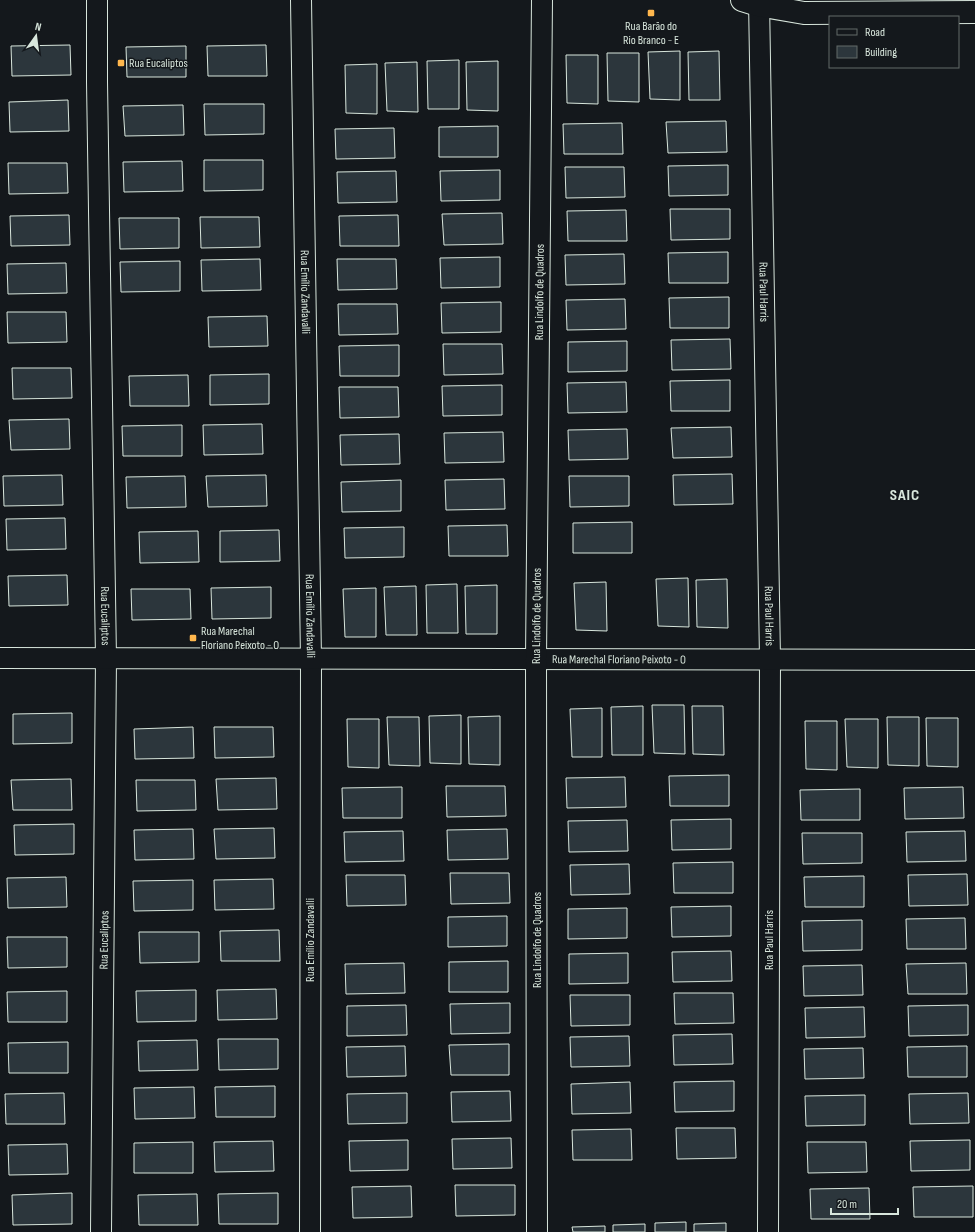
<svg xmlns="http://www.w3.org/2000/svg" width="975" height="1232" viewBox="0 0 975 1232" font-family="'Sofia Sans Condensed',sans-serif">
<rect width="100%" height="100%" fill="#14181c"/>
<g fill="#2c363c" stroke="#d8e6dc">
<path d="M70,45l1,30 -59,1 -1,-30z"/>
<path d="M266,45l1,31h-59l-1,-30z"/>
<path d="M186,46v31h-59l-1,-30z"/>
<path d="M680,51v49l-30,-1 -2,-47z"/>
<path d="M719,51l1,49h-31l-1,-48z"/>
<path d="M607,53h32v49l-31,-1z"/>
<path d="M566,55h32v49l-31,-1z"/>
<path d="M459,60v49h-31l-1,-48z"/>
<path d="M498,61v50l-31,-1 -1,-48z"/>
<path d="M417,62l1,50 -31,-1 -2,-48z"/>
<path d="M377,64v50l-31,-1 -1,-48z"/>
<path d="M68,100l1,31 -59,1 -1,-30z"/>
<path d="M204,104h60v30l-59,1z"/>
<path d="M183,105l1,30 -59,1 -2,-30z"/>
<path d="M726,121l1,31 -59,1 -2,-31z"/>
<path d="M622,123l1,31h-59l-1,-30z"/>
<path d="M498,126v31h-59v-30z"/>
<path d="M394,128l1,30 -59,1 -1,-30z"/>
<path d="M204,160h59v30l-59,1z"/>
<path d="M182,161l1,30 -59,1 -1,-30z"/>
<path d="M8,163h59l1,30 -59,1z"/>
<path d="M728,165v30l-59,1 -1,-30z"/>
<path d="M565,167h59l1,30 -59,1z"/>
<path d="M500,170v30l-59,1 -1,-30z"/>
<path d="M396,171l1,31 -59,1 -1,-31z"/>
<path d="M670,209h60v30l-59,1z"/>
<path d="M626,210l1,31h-59l-1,-30z"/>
<path d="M502,213l1,31 -59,1 -2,-31z"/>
<path d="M69,215l1,30 -59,1 -1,-30z"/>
<path d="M398,215l1,31h-59l-1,-30z"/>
<path d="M200,217h59l1,30 -59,1z"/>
<path d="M119,218h60v30l-59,1z"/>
<path d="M728,252v31h-59l-1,-30z"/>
<path d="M624,254l1,30 -59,1 -1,-30z"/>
<path d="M500,257v30l-59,1 -1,-30z"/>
<path d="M260,259l1,31 -59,1 -1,-31z"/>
<path d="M337,259h59l1,30 -59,1z"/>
<path d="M180,261v30l-59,1 -1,-30z"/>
<path d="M66,263l1,30 -59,1 -1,-30z"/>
<path d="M729,297v31h-59l-1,-30z"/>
<path d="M625,299l1,30 -59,1 -1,-30z"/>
<path d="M501,302v30l-59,1 -1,-30z"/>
<path d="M338,304h59l1,30 -59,1z"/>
<path d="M7,312h59l1,30 -59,1z"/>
<path d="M267,316l1,30 -59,1 -1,-30z"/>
<path d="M730,339l1,30 -59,1 -1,-30z"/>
<path d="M627,341v30l-59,1v-30z"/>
<path d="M443,344h59l1,30 -59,1z"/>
<path d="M399,345v31h-59l-1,-30z"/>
<path d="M12,368h59l1,30 -59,1z"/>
<path d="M269,374v30l-59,1v-30z"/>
<path d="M188,375l1,31h-59l-1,-30z"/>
<path d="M730,380v31h-59l-1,-30z"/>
<path d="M626,382l1,30 -59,1 -1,-30z"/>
<path d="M502,385v30l-59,1 -1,-30z"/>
<path d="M339,387h59l1,30 -59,1z"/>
<path d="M69,419l1,30 -59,1 -2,-30z"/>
<path d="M262,424l1,30 -59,1 -1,-30z"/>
<path d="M182,425v31h-59l-1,-30z"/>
<path d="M731,427l1,30 -59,1 -2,-30z"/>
<path d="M627,429l1,30 -59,1 -1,-30z"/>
<path d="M503,432l1,30 -59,1 -1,-30z"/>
<path d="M399,434l1,30 -59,1 -1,-30z"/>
<path d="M732,474l1,30 -59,1 -1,-30z"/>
<path d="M62,475l1,30 -59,1 -1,-30z"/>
<path d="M266,475l1,31 -59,1 -2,-31z"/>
<path d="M185,476l1,31 -59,1 -1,-31z"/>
<path d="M569,476h60v30l-59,1z"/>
<path d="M504,479l1,30 -59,1 -1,-30z"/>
<path d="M401,480v31l-59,1 -1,-30z"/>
<path d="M65,518l1,31 -59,1 -1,-31z"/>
<path d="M632,522v31h-59v-30z"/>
<path d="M507,525l1,31h-59l-1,-30z"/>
<path d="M404,527v30l-59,1 -1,-30z"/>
<path d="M279,530l1,31 -60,1v-31z"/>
<path d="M198,531l1,31 -59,1 -1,-31z"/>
<path d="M67,575l1,30 -59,1 -1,-30z"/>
<path d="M688,578l1,49 -31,-1 -2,-47z"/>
<path d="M727,579l1,49 -31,-1 -1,-47z"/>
<path d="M606,582l1,49 -31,-1 -2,-47z"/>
<path d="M457,584l1,49h-31l-1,-48z"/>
<path d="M497,585v49h-31l-1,-48z"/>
<path d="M416,586l1,49h-31l-2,-48z"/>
<path d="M271,587v31l-59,1 -1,-31z"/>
<path d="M376,588v49h-31l-2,-48z"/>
<path d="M131,589h59l1,30 -59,1z"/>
<path d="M652,705h32l1,49 -31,-1z"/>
<path d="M643,706v49h-31l-1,-48z"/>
<path d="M692,706h31l1,49 -31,-1z"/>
<path d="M602,708v49h-30l-2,-48z"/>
<path d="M72,713v30l-59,1v-30z"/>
<path d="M461,715v49l-31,-1 -1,-47z"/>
<path d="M500,716v49l-31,-1 -1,-47z"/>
<path d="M387,717h32l1,49 -31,-1z"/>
<path d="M887,717h32v49l-31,-1z"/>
<path d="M926,718h32v49l-31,-1z"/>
<path d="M347,719h32v49l-31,-1z"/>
<path d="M845,719h33v49l-31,-1z"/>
<path d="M805,721h32v49l-31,-1z"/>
<path d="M193,727l1,31 -59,1 -1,-30z"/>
<path d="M214,727h59l1,30 -59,1z"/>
<path d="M729,775v31h-59l-1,-30z"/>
<path d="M625,777l1,30 -59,1 -1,-30z"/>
<path d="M276,778l1,31 -59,1 -2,-31z"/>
<path d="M71,779l1,31h-59l-2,-30z"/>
<path d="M136,780h59l1,30 -59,1z"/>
<path d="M446,786h59l1,30 -59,1z"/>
<path d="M402,787v31h-59l-1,-30z"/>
<path d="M963,787l1,31 -59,1 -1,-31z"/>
<path d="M860,789v31h-59l-1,-30z"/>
<path d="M731,819v30l-59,1 -1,-30z"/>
<path d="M627,820l1,31 -59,1 -1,-31z"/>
<path d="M74,824v30l-59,1 -1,-30z"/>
<path d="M274,828l1,30 -59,1 -2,-30z"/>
<path d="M193,829l1,30 -59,1 -1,-30z"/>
<path d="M507,829l1,30 -60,1 -1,-30z"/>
<path d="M403,831l1,30 -59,1 -1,-30z"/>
<path d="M965,831l1,30 -59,1 -1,-30z"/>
<path d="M802,833h60v30l-59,1z"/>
<path d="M733,862v31h-59l-1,-30z"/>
<path d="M629,864l1,30 -59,1 -1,-30z"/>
<path d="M450,873h59l1,30 -59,1z"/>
<path d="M967,874l1,31 -59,1 -1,-31z"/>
<path d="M346,875h59l1,30 -59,1z"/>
<path d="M864,876v31h-59l-1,-30z"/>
<path d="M66,877l1,30 -59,1 -1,-30z"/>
<path d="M273,879l1,30 -59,1 -1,-30z"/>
<path d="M193,880v30l-59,1 -1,-30z"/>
<path d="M731,906v30l-59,1 -1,-30z"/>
<path d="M627,908v30l-59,1v-30z"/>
<path d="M507,916v30l-59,1v-30z"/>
<path d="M965,918l1,31h-59l-1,-30z"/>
<path d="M862,920v30l-59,1 -1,-30z"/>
<path d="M279,930l1,31h-59l-1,-30z"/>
<path d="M139,932h60v30l-59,1z"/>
<path d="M7,937h60v30l-59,1z"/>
<path d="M731,951l1,30 -59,1 -1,-30z"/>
<path d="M628,953v30l-59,1v-30z"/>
<path d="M508,961v31h-59v-30z"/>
<path d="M404,963l1,30 -59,1 -1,-30z"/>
<path d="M966,963l1,31h-59l-2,-30z"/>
<path d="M862,965l1,30 -59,1 -1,-30z"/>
<path d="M276,989l1,30 -59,1 -1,-30z"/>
<path d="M196,990v31l-59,1 -1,-31z"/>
<path d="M67,991v31h-59l-1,-30z"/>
<path d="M674,993h59l1,30 -59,1z"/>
<path d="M570,995h60v30l-59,1z"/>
<path d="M510,1003v30l-59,1 -1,-30z"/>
<path d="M406,1005l1,30 -60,1v-30z"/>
<path d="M968,1005v30l-59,1 -1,-30z"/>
<path d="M864,1007l1,30 -59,1 -1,-30z"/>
<path d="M732,1034l1,30 -59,1 -1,-30z"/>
<path d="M629,1036l1,30 -59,1 -1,-30z"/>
<path d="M218,1039h60v30l-59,1z"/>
<path d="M197,1040l1,30 -59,1 -1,-30z"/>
<path d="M68,1042v31h-59l-1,-30z"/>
<path d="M509,1044v31h-58l-2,-30z"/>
<path d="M405,1046l1,30 -59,1 -1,-30z"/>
<path d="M967,1046v31h-59l-1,-30z"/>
<path d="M863,1048l1,30 -59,1 -1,-30z"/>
<path d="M734,1081v30l-59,1 -1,-30z"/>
<path d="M630,1082l1,31 -59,1 -1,-30z"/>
<path d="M275,1086v31h-59l-1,-30z"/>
<path d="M194,1087l1,31 -60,1 -1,-31z"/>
<path d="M510,1091l1,30 -59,1 -1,-30z"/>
<path d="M64,1093l1,31h-59l-1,-30z"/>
<path d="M407,1093v30l-59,1 -1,-30z"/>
<path d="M968,1093l1,30 -59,1 -1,-30z"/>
<path d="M865,1095v30l-59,1 -1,-30z"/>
<path d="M676,1128h59l1,30 -59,1z"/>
<path d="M631,1129l1,31h-59l-1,-30z"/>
<path d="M511,1138l1,30 -59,1 -1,-30z"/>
<path d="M408,1140v30l-58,1 -1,-30z"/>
<path d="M970,1140v30l-59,1 -1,-30z"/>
<path d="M273,1141l1,30 -59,1 -1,-30z"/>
<path d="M193,1142v31h-59v-30z"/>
<path d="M807,1142h59l1,30 -59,1z"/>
<path d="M67,1144l1,30 -59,1 -1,-30z"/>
<path d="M455,1185h60v30l-59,1z"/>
<path d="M411,1186l1,31 -59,1 -1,-31z"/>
<path d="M973,1186v31h-59l-1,-30z"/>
<path d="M869,1188l1,31h-59l-1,-30z"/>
<path d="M72,1193v31l-59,1 -1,-30z"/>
<path d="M278,1193v31h-59l-1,-30z"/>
<path d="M197,1194l1,31h-59l-1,-30z"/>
<path d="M686,1222v10h-31v-9z"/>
<path d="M726,1223v9h-32v-8z"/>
<path d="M645,1224v8h-32v-7z"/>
<path d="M605,1226v6h-32l-1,-5z"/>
</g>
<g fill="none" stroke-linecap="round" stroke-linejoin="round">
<defs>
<g id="minor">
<path id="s1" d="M97,0v82l9,576 -5,574"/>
<path id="s2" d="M301,0l10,659 -1,573"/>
<path id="s3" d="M759,0l11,659 -2,573"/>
<path id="s4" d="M0,658l975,2"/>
<path id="s5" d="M537,1232l-1,-572 6,-660"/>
</g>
<path id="tertiary" d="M742,0l16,5 46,8 171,-1"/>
</defs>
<use href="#minor" stroke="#d8e6dc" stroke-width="22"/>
<use href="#tertiary" stroke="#d8e6dc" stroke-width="24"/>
<use href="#minor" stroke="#14181c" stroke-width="20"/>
<use href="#tertiary" stroke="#14181c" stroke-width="22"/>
</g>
<g fill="#ffb74d" stroke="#14181c" stroke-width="1.5">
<rect x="647" y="9" width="8" height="8" rx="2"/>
<rect x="117" y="59" width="8" height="8" rx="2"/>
<rect x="189" y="634" width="8" height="8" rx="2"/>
</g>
<g text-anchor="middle" stroke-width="3" stroke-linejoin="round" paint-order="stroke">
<g font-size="12" fill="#d8e6dc" stroke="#14181c" text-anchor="start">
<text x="651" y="30" text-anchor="middle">Rua Barão do<tspan x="651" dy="14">Rio Branco - E</tspan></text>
<text x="129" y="67">Rua Eucaliptos</text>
<text x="201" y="635">Rua Marechal<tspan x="201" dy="14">Floriano Peixoto - O</tspan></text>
</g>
<g font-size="12" fill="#d8e6dc" stroke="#14181c">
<text dy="4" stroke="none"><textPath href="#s2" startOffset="292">Rua Emílio Zandavalli</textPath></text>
<text dy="4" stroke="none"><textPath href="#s5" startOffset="940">Rua Lindolfo de Quadros</textPath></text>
<text dy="4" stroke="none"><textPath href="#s3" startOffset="292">Rua Paul Harris</textPath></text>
<text dy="4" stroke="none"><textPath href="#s1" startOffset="616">Rua Eucaliptos</textPath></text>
<text dy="4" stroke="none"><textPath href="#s2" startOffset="616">Rua Emílio Zandavalli</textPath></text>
<text dy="4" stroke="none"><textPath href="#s5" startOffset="616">Rua Lindolfo de Quadros</textPath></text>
<text dy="4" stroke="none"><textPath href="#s3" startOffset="616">Rua Paul Harris</textPath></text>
<text dy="4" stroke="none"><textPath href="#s4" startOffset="619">Rua Marechal Floriano Peixoto - O</textPath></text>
<text transform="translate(104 940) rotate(-89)" y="4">Rua Eucaliptos</text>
<text transform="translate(310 940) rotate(-90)" y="4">Rua Emílio Zandavalli</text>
<text transform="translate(537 940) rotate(-90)" y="4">Rua Lindolfo de Quadros</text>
<text transform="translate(769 940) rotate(-90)" y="4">Rua Paul Harris</text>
</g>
<g font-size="16" font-weight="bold" letter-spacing="1" fill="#d8e6dc" stroke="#14181c">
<text x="905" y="500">SAIC</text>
</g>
</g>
<rect x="829" y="16" width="130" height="52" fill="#14181c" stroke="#626a69"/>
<rect x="837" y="29" width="20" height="6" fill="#14181c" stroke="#626a69"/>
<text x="865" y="36" font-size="12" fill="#d8e6dc">Road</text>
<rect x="837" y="46" width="20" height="12" fill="#2c363c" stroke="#626a69"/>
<text x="865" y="56" font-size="12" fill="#d8e6dc">Building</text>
<g transform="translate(36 36) rotate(14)" stroke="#14181c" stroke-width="3" paint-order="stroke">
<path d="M0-3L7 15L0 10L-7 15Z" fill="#d8e6dc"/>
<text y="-6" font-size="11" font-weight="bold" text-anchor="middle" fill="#d8e6dc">N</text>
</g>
<path d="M831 1208v6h67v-6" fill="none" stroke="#d8e6dc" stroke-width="2"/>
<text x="837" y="1208" font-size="12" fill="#d8e6dc" stroke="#14181c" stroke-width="3" paint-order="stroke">20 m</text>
</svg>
